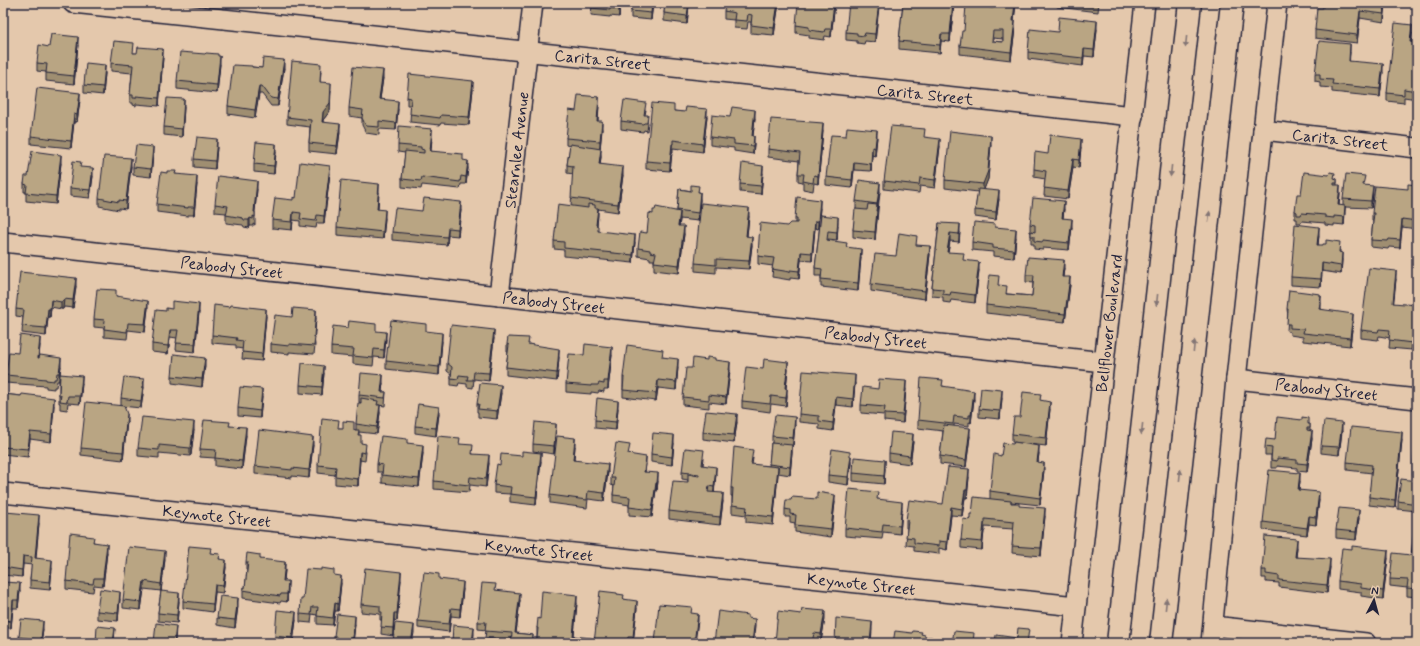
<svg xmlns="http://www.w3.org/2000/svg" width="1420" height="646" viewBox="0 0 1420 646" font-family="Mynerve,sans-serif">
<rect width="100%" height="100%" fill="#e4c8ac"/>
<filter id="ink" filterUnits="userSpaceOnUse"><feTurbulence type="fractalNoise" baseFrequency=".025" numOctaves="2"/><feDisplacementMap in="SourceGraphic" scale="8" xChannelSelector="R" yChannelSelector="G"/><feConvolveMatrix kernelMatrix="1 2 1 2 8 2 1 2 1" color-interpolation-filters="sRGB"/></filter>
<g filter="url(#ink)">
<g fill="none" stroke-linecap="round" stroke-linejoin="round">
<defs>
<g id="minor">
<path id="s1" d="M73,3l1060,113"/>
<path id="s2" d="M1263,130l154,18"/>
<path id="s3" d="M3,242l1101,120"/>
<path id="s4" d="M499,296l34,-293"/>
<path id="s5" d="M1236,379l181,20"/>
<path id="s6" d="M3,493l1073,113"/>
<path d="M1213,626l153,17"/>
<path id="s7" d="M1072,643l73,-640"/>
<path d="M1211,643l25,-264 41,-376"/>
</g>
<g id="secondary">
<path d="M1118,643l72,-640"/>
<path d="M1161,643l71,-640"/>
</g>
</defs>
<use href="#minor" stroke="#22223b" stroke-width="22"/>
<use href="#secondary" stroke="#22223b" stroke-width="25"/>
<use href="#minor" stroke="#e4c8ac" stroke-width="19"/>
<use href="#secondary" stroke="#e4c8ac" stroke-width="22"/>
</g>
<g fill="#9f8e71" stroke="#22223b" fill-rule="evenodd">
<path d="M580,3h40l-1,14 -9,-1v1l-19,-2 1,-10z"/>
<path d="M631,3h22l-2,17 -20,-2z"/>
<path d="M665,3h31v3l-7,-1 -2,19 -23,-3v-8z"/>
<path d="M779,3l-5,32 -23,-2v-11h-3l-1,7 -13,-1v-8l-10,-1v-8z"/>
<path d="M835,3l-4,34 -6,-1 -1,4 -15,-2v-3l-13,-2v-8z"/>
<path d="M879,3l-4,39 -10,-1 -1,3 -7,-1v-2l-11,-1v-8z"/>
<path d="M903,3h51l-4,39 -9,-1 -1,12 -41,-4v-8z"/>
<path d="M989,3h27l-2,18 1,8 -4,31 -51,-6v-8l4,-15 25,-24zM993,38l10,1v3l-10,-1z"/>
<path d="M1057,3h42l-1,9 -41,-5z"/>
<path d="M1386,3l-2,19 -24,-4 -3,25 -42,-5v-8l8,-22z"/>
<path d="M1097,29l-3,28 -10,-1 -1,10 -55,-7v-7l30,-20z"/>
<path d="M1412,33l-1,9 6,1v56l-13,-2v6l-17,-2v-8z"/>
<path d="M78,45l-4,39 -28,-3v-9l-9,-1v-8l12,-16z"/>
<path d="M1350,52l-1,9 34,11 -3,25 -48,-5v-4l-12,-1v-5l-5,-1v-7z"/>
<path d="M134,53l29,4 -4,49 -23,-2v2l-3,-1v-2h-3v-8l2,-22 -21,-2v-8z"/>
<path d="M220,64l-3,29 -40,-4v-8z"/>
<path d="M252,67l10,1h22l-6,38h-7l-9,-12h-3l-4,24 -27,-4v-8z"/>
<path d="M321,72l-1,10 11,8 -1,21 -7,9v2l17,10 -3,22 -28,-3v-8l1,-16 -23,-3v-7z"/>
<path d="M105,73l-2,22 -19,-2v-8z"/>
<path d="M383,78l-3,21 18,10 -2,21 -17,-1v6l-13,-2 -4,-8v-7l-13,-2v-8z"/>
<path d="M473,89l-4,36 -28,-2 -1,2 -30,-3 1,-17h-4v-8z"/>
<path d="M80,100l-3,22h-3l-3,26 -40,-4v-8z"/>
<path d="M599,105l-1,16 4,8 -2,20 1,8 -1,7 23,11 -5,37 -20,-3 -1,17 1,5 37,11 -2,21 -69,-7v-6l-10,-1v-8l17,-35 2,-32 -6,-1v-8l3,-19 -4,-1v-7l10,-27z"/>
<path d="M184,107l-2,30 -18,-2v-8z"/>
<path d="M646,110l-1,5 3,8 -1,8 -3,-1 -1,2 -22,-3v-8z"/>
<path d="M674,111l33,5 -4,36 -30,-4v4h-1l-2,19 -24,-2v-8z"/>
<path d="M730,117l25,1 -2,18 1,8 -1,10 -19,-3v-3l-24,-3v-8z"/>
<path d="M823,131l-5,53 -4,-1 -1,8 -10,-2v-7l-5,-1v-7l1,-13 -31,-4v-8z"/>
<path d="M846,136l31,1 -2,19 -3,-1 -1,16 -17,-1 -2,18 -26,-3v-8z"/>
<path d="M432,137l-1,14 32,9 5,8 -2,16h-5l-1,5 -38,-4 -1,4 -19,-2v-8l3,-26 -7,-1v-7z"/>
<path d="M991,144l-3,35 -4,10 15,10 -3,21 -21,-3v-7l3,-18 -33,-4v-8z"/>
<path d="M940,146l-5,42 -15,-2 -1,7 -35,-4v-8z"/>
<path d="M217,147l-2,22 -21,-2v-8z"/>
<path d="M1081,147l-2,21 -6,-1 -5,32 -24,-3 1,-17 -11,-2v-8l14,-15z"/>
<path d="M276,152l-2,22 -20,-2v-8z"/>
<path d="M153,154l-2,23 -18,-2v-8z"/>
<path d="M61,163l-5,41 -30,-3v-9h-2v-8l4,-8z"/>
<path d="M131,166l-5,43 -7,-1v2l-20,-4v-8z"/>
<path d="M330,173l-6,50h-7l-1,5 -16,-2v-5l-7,-1 -1,10 -20,-2v-8l21,-20z"/>
<path d="M763,173l-2,21 -21,-2v-8z"/>
<path d="M176,174l21,10 -3,31h-6v1l-31,-4v-8z"/>
<path d="M93,176l-3,22 -20,-2v-8z"/>
<path d="M1335,178l2,1v6l3,8 -1,13h4v-7l21,-14 9,9 -2,14 -26,-1 -1,18 -10,-1v2l-9,-1v-2l-23,-2 -1,2h-4v-4h-2v-8l6,-17z"/>
<path d="M1417,185v44l-15,-2 -2,21 -11,-1 -1,2 -17,-2v-7l2,-19h-1v-8l36,-24z"/>
<path d="M257,189l-2,23v13l-2,-1v2h-3l-1,2 -5,-1 -1,-2 -17,-2v-10l-11,-1v-8z"/>
<path d="M679,189l20,3 1,8 -2,21 -18,-2 -1,7 5,8 -5,39 -25,-3v-10h-4v-2l-12,-2v-8l9,-15 6,-19 24,-3z"/>
<path d="M880,191l-5,49 -22,-3v-7l3,-21v-8z"/>
<path d="M379,192l-1,17 7,9 -2,21 -46,-4v-8z"/>
<path d="M820,208l-2,21 -3,-1 -3,33 -11,-1 -2,19 -9,-1v2l-18,-3 1,-11 -15,-2v-8l29,-30 8,-3v-5z"/>
<path d="M1064,209l-1,9 9,9 -3,23 -26,-2v2l-9,-1v-5h-3v-12h-1v-8z"/>
<path d="M461,210l-3,26 -10,-1 -1,10 -55,-5v-8l30,-21z"/>
<path d="M821,215l17,10 -1,15 -9,-1v1l19,7 14,10 -3,34 -37,-4v-11h-6v-8z"/>
<path d="M749,216l-2,20 5,9 -3,24 -33,-2v6l-21,-2v-8z"/>
<path d="M939,223l21,9 -1,10 -9,-1 -2,11 16,9 15,9 -4,33 -24,-3 -1,3 -7,-1v-5l-11,-1v-8z"/>
<path d="M995,227l21,10 -2,21 -21,-2v-4l-21,-2v-8z"/>
<path d="M1319,235l-1,10 22,5v2l2,8 -1,14 -19,-3 -1,16 -30,-2v-8z"/>
<path d="M917,245l13,9 -5,45 -54,-8v-7l25,-28z"/>
<path d="M1064,268l-1,9 7,8 -5,37 -79,-9v-8l12,-20 9,9 25,2 1,-13 -7,-1v-7z"/>
<path d="M1396,279l-3,24 23,10 -4,37 -23,-2 1,-10 -11,-2 -1,4 -17,-2v-8z"/>
<path d="M76,286l-3,22 -9,-1 -1,2h-2l-10,-2 -1,10h-2l-2,19 -24,-3 1,-16 -7,-1v-7z"/>
<path d="M116,296l32,12 -3,24 -17,-2 -1,9 -23,-2v-9l-10,-1v-8z"/>
<path d="M1320,296l1,8v5l32,12 -3,25 -47,-5v-4l-13,-2v-3l-3,-1 1,-15 -1,-7z"/>
<path d="M166,311l33,1 -4,40 -19,-2 1,-12 -7,-1 -2,17 -16,-2v-8z"/>
<path d="M266,316l-4,45 -20,-2 1,-10 -7,-1v-3l-24,-2v-8z"/>
<path d="M292,317l24,1 -2,19 1,8 -1,9 -25,-2v2l-18,-2v-8z"/>
<path d="M426,331l16,10 -3,34 -53,-6v-8z"/>
<path d="M1417,331v19h-1z"/>
<path d="M494,338l-5,43 -15,-2 -1,9 -6,-1v-3l-8,-1 -1,3 -7,-1v-11l-4,-3v-8z"/>
<path d="M386,339l-2,19 -10,-1 -1,9 -20,-2v-7l-22,-2v-8z"/>
<path d="M507,344h22l30,13 -2,24 -51,-6v-8l2,-15h-1z"/>
<path d="M40,345l-1,13 22,8 -1,8 22,9 -2,21 -12,-1 -1,7 -7,-1v-6h-1v-22h-2l-1,6h-2v2l-8,-1v-2l-40,-3v-8l12,-22z"/>
<path d="M584,355h28l-4,34h-4v3l-5,-1 -1,2 -7,-1v2l-25,-2v-8z"/>
<path d="M663,357l15,10 -2,23 -18,-2 -2,13 -33,-4v-20z"/>
<path d="M715,360l15,10 -4,34 -17,-2v6l-26,-3v-8l9,-29z"/>
<path d="M205,366l-3,21 -30,-4v-7z"/>
<path d="M763,369h25l-2,20 1,7 -1,10 -15,-2 -1,8 -28,-4v-7z"/>
<path d="M324,373l-2,22 -22,-2v-8z"/>
<path d="M383,383l-1,9h4l-1,14 -7,-1 2,8 -3,21 -18,-2v3l2,8 5,9 -1,9 -5,-1 -2,26 -23,-2v-9l-17,-2v-8l21,-37 17,2v-6l5,-21 -2,-1v-7z"/>
<path d="M855,383l-2,24 -17,-2 -3,26 -14,-2v-5l-20,-2v-8z"/>
<path d="M943,386l31,13 -3,24 -2,-1v4l-15,-2v2l16,10 -4,31 -26,-3v-8l3,-25 -25,-3v-8z"/>
<path d="M144,387l-3,21 -20,-2v-8z"/>
<path d="M878,389h28l-3,34 -19,-2v-6l-23,-2v-8z"/>
<path d="M501,393l-4,26 -19,-2v-5h-1v-8z"/>
<path d="M3,394l18,2 33,9 -3,37 -21,-3 -2,18 -25,-3z"/>
<path d="M262,397l-2,21 -22,-2v-8z"/>
<path d="M1002,398l-2,21 -21,-2v-8z"/>
<path d="M1041,400l9,9 -4,37 -34,-4v-8l8,-17z"/>
<path d="M618,408l-2,22 -21,-2v-8z"/>
<path d="M439,414l-3,22 -21,-3v-7z"/>
<path d="M127,421l-4,39 -42,-5v-7z"/>
<path d="M737,422l-3,21 -31,-4v-7z"/>
<path d="M1308,424h2v7l2,8 -5,33 -10,-1v-3l-20,-2v2h-6v-13h-6v-8l10,-7z"/>
<path d="M795,425l-2,21h-1v7l-2,22 -12,-2 -5,52 -27,-3v-7l-14,-2v-17h-1v-8l22,-30 -1,7 17,1 2,-23h1v-7z"/>
<path d="M230,426l16,9 -4,34 -27,-3v-8l-15,-1v-8z"/>
<path d="M194,430l-3,25 -1,1 -31,-3v5l-21,-2v-8z"/>
<path d="M1342,431l-3,24 -18,-2v-7z"/>
<path d="M556,432l-2,22 -21,-3v-7z"/>
<path d="M1402,440l-7,68 -26,-3v-8l3,-24 -25,-3v-8z"/>
<path d="M913,442l-3,22 -21,-3v-8z"/>
<path d="M407,443l16,10 -4,34 -37,-4v-11h-5v-8z"/>
<path d="M674,443l-2,22 -21,-3v-8z"/>
<path d="M460,444l13,10 16,9 -3,24 -16,-2 -1,7 -35,-3v-8z"/>
<path d="M313,445l-4,33 -17,-2v2l-37,-4v-8z"/>
<path d="M575,446l-1,14 34,12 -4,29 -16,-2 -1,9 -37,-5v-8z"/>
<path d="M1417,448v27h-4v-8z"/>
<path d="M630,453l-1,2 17,9 -1,8 13,9 -1,9h-1l-4,27 -23,-2v-10l-16,-3v-7l1,-9 -3,-1v-7z"/>
<path d="M1039,453l-1,9 6,8 -4,35 -29,-3v1l34,13 -4,40 -29,-3 1,-24 -28,-2v4h-1l-2,19 -21,-2v-8l11,-26 18,-15v-8l11,-35z"/>
<path d="M850,456l1,7 -3,22 -20,-3v-7z"/>
<path d="M704,458l-1,7 13,9 -2,18 9,9 -3,24 -51,-6v-8l19,-29v-2l-6,-1v-7z"/>
<path d="M541,461l-5,44 -26,-3v-8l-16,-1v-8l6,-20z"/>
<path d="M885,468l-1,16 -31,-3v-8z"/>
<path d="M969,477l-2,21h-2l-3,18 -11,-1 -4,35 -8,-2v6l-25,-3v-5l-8,-1 1,-17h-1v-8l37,-16z"/>
<path d="M1300,481l-1,9 20,10 -3,25 -7,-1 -2,11 -44,-5v-8z"/>
<path d="M1417,481v30l-19,-2v-8z"/>
<path d="M878,499l24,10 -2,25 -17,-2 -1,7 -37,-3v-8z"/>
<path d="M835,502l-4,35 -36,-5v-9l-5,-1v-5h-5v-8z"/>
<path d="M1359,518l-3,22 -20,-2v-8z"/>
<path d="M39,523l-3,35 16,10 -2,22 -20,-2v-8l2,-15 -9,-1 -1,13 -19,-2v-47z"/>
<path d="M1417,532v65l-10,-1v-8l-17,-2v-7l21,-24z"/>
<path d="M86,536l8,6 13,10 -4,34 -9,-1 -1,7 -27,-3v-8z"/>
<path d="M1297,547l-1,10 34,10 -3,26 -48,-6v-4l-13,-1v-4h-4v-8z"/>
<path d="M211,553l9,6 6,8 -3,26 -8,-1 -2,20 -30,-4v-7z"/>
<path d="M1388,558l-5,41 -22,-3v-4l-23,-3v-8z"/>
<path d="M165,559l-4,32 18,10 -2,22 -19,-2v-8l3,-22 -17,-2 -3,21 -18,-2v-8z"/>
<path d="M260,559l25,11 -1,11 4,8 -1,13 -6,-1 -1,2 -37,-5v-10h2l2,-18h-1v-8z"/>
<path d="M334,575l7,8 -3,28h-3l-2,14 -16,-1v-9l-5,-1 -1,9 -11,-1v-8l3,-15z"/>
<path d="M439,579l24,10 -3,28 -9,-1 -2,16 -31,-4v-7z"/>
<path d="M401,580l-4,41 -3,-1 -1,16 -12,-2 1,-14h-2v-6l-19,-2v-8z"/>
<path d="M3,582l17,9 -2,17h-5l-2,20h-8z"/>
<path d="M496,590l24,10 -4,33 17,2v8h-22l1,-2 -27,-3 1,-8 -8,-1v-7z"/>
<path d="M617,594l20,14 -4,35h-39z"/>
<path d="M120,599l-2,22 -21,-2v-8z"/>
<path d="M577,603l-3,33 17,7h-54v-15l3,-9z"/>
<path d="M238,606l-3,22 -18,-3v-7z"/>
<path d="M825,619l-4,22h-7l-39,2z"/>
<path d="M296,620l-3,22h-1v1h-18l1,-7z"/>
<path d="M355,624l-2,19h-19v-7z"/>
<path d="M43,629l-2,14h-38l16,-1v-5z"/>
</g>
<g fill="#82745c" stroke="#22223b">
<path d="M620,3l-1,14v-8z"/>
<path d="M652,3h1l-2,17v-7z"/>
<path d="M689,3v2l-2,19v-8z"/>
<path d="M778,3h1l-5,32v-7z"/>
<path d="M834,3h1l-4,34v-8z"/>
<path d="M879,3v4l-4,35v-8z"/>
<path d="M953,3h1l-4,39v-8z"/>
<path d="M1015,3h1l-3,26v-8z"/>
<path d="M1385,3h1l-2,19v-8z"/>
<path d="M1360,11v7l-3,25v-8z"/>
<path d="M1015,21v8l-4,31v-8z"/>
<path d="M1097,21v8l-3,28v-7z"/>
<path d="M1412,25v8l-2,17v-8z"/>
<path d="M941,34v7l-1,12v-8z"/>
<path d="M78,37v8l-4,39v-8z"/>
<path d="M1350,44v8l-1,17v-8z"/>
<path d="M163,49v8l-4,49v-8z"/>
<path d="M1084,49v7l-1,10v-8z"/>
<path d="M220,56v8l-3,29v-8z"/>
<path d="M284,60v8l-6,38v-7z"/>
<path d="M1383,64v8l-3,25v-8z"/>
<path d="M105,65v8l-2,22v-8z"/>
<path d="M383,70v8l-4,28v-7z"/>
<path d="M473,81v8l-4,36v-8z"/>
<path d="M331,83l-1,28 -7,9 -1,10 1,-18z"/>
<path d="M259,86v8l-4,24v-8z"/>
<path d="M80,93v7l-3,22v-7z"/>
<path d="M599,97v8l-2,23v-7z"/>
<path d="M184,99v8l-2,30v-8z"/>
<path d="M398,101v8l-2,21v-7z"/>
<path d="M707,109v7l-4,36v-8z"/>
<path d="M755,110v8l-3,26v-8z"/>
<path d="M74,114v8l-3,26v-7z"/>
<path d="M602,121v8l-2,20v-8z"/>
<path d="M823,123v8l-5,53v-8z"/>
<path d="M340,124v8l-3,22v-8z"/>
<path d="M432,129v8l-2,22v-8z"/>
<path d="M877,130v7l-2,19v-8z"/>
<path d="M754,136v8l-1,10v-8z"/>
<path d="M991,136v8l-3,35 -5,13v-8z"/>
<path d="M217,139v8l-2,22v-8z"/>
<path d="M940,139v7l-5,42v-8z"/>
<path d="M1081,139v8l-2,21v-8z"/>
<path d="M276,144v8l-2,22v-8z"/>
<path d="M672,144v8l-2,19v-8z"/>
<path d="M153,147v7l-2,23v-8z"/>
<path d="M872,147v8l-1,16v-7z"/>
<path d="M601,149v8l-2,15v-8z"/>
<path d="M61,155v8l-5,41v-8z"/>
<path d="M131,158v8l-5,43v-8z"/>
<path d="M1073,159v8l-5,32v-8z"/>
<path d="M468,161v7l-2,16v-7z"/>
<path d="M854,162v8l-2,18v-8z"/>
<path d="M330,166v7l-6,50v-7z"/>
<path d="M763,166v7l-2,21v-8z"/>
<path d="M623,167v8l-5,37v-8z"/>
<path d="M93,168v8l-3,22v-8z"/>
<path d="M197,176v8l-3,31v-8z"/>
<path d="M257,181v8l-3,28v-5z"/>
<path d="M880,183v8l-3,20v-7z"/>
<path d="M379,184v8l-2,25v-8z"/>
<path d="M1340,185v8l-2,20v-8z"/>
<path d="M1373,186v8l-2,14v-7z"/>
<path d="M999,191v8l-3,21v-8z"/>
<path d="M700,192v8l-2,21v-8z"/>
<path d="M820,200v8l-2,21v-8z"/>
<path d="M1064,201v8l-2,17v-8z"/>
<path d="M461,202v8l-3,26v-7z"/>
<path d="M1345,206v8l-1,11v-8z"/>
<path d="M598,208v8l-2,17v-8z"/>
<path d="M749,208v8l-3,28v-8z"/>
<path d="M385,210v8l-2,21v-7z"/>
<path d="M877,211v8l-2,21v-8z"/>
<path d="M293,212v8l-1,10v-8z"/>
<path d="M680,212v8l-2,14v-8z"/>
<path d="M838,217v8l-1,15v-8z"/>
<path d="M250,218v8l-1,2v-8z"/>
<path d="M1072,219v8l-3,23v-7z"/>
<path d="M1402,219v8l-2,21v-8z"/>
<path d="M815,221v7l-3,33v-8z"/>
<path d="M960,224v8l-1,10v-8z"/>
<path d="M684,226v8l-5,39v-8z"/>
<path d="M1319,227v8l-2,18v-8z"/>
<path d="M448,228v7l-1,10v-8z"/>
<path d="M1016,229v8l-2,21v-8z"/>
<path d="M950,233v8l-3,18v-7z"/>
<path d="M635,235v7l-2,21v-8z"/>
<path d="M752,237v8l-3,24v-8z"/>
<path d="M930,246v8l-5,45v-8z"/>
<path d="M861,249v8l-3,34v-8z"/>
<path d="M801,252v8l-2,19v-8z"/>
<path d="M1342,253v7l-1,14v-8z"/>
<path d="M1064,260v8l-2,16v-7z"/>
<path d="M979,262v8l-4,33v-8z"/>
<path d="M1322,263v8l-1,16v-8z"/>
<path d="M1396,271v8l-3,31v-7z"/>
<path d="M1070,277v8l-5,37v-8z"/>
<path d="M76,278v8l-3,22v-8z"/>
<path d="M1321,296v8l-2,12v-7z"/>
<path d="M64,299l-1,10h-2v-7z"/>
<path d="M51,300v7l-1,10v-8z"/>
<path d="M148,301v7l-3,24v-8z"/>
<path d="M199,304v8l-4,40v-8z"/>
<path d="M1416,305v8l-4,37v-7z"/>
<path d="M48,309v8l-2,19v-8z"/>
<path d="M266,309v7l-4,45v-7z"/>
<path d="M316,310v8l-2,27v-8z"/>
<path d="M1353,314v7l-3,25v-8z"/>
<path d="M170,330v7l-2,17v-8z"/>
<path d="M494,330v8l-5,43v-8z"/>
<path d="M386,332v7l-2,19v-8z"/>
<path d="M442,333v8l-3,34v-8z"/>
<path d="M40,338v7l-2,21v-8z"/>
<path d="M612,347v8l-4,34v-8z"/>
<path d="M559,349v8l-2,24v-8z"/>
<path d="M61,358v8l-2,15v-8z"/>
<path d="M205,358v8l-3,21v-8z"/>
<path d="M678,359v8l-2,23v-8z"/>
<path d="M730,362v8l-4,34v-7z"/>
<path d="M788,362v7l-3,27v-8z"/>
<path d="M324,366v7l-2,22v-8z"/>
<path d="M383,375v8l-2,14v-5z"/>
<path d="M855,375v8l-2,24v-8z"/>
<path d="M82,376v7l-2,21v-8z"/>
<path d="M144,379v8l-3,21v-7z"/>
<path d="M658,380v8l-2,13v-8z"/>
<path d="M906,381v8l-3,34v-8z"/>
<path d="M501,385v8l-4,26v-8z"/>
<path d="M262,389v8l-2,21v-7z"/>
<path d="M787,389v7l-1,10v-8z"/>
<path d="M1002,390v8l-2,21v-8z"/>
<path d="M974,391v8l-3,24v-8z"/>
<path d="M836,397v8l-3,26v-8z"/>
<path d="M54,398v7l-3,37v-8z"/>
<path d="M618,401v7l-2,22v-8z"/>
<path d="M1050,402v7l-4,37v-8z"/>
<path d="M380,405v8l-3,21v-7z"/>
<path d="M439,407v7l-3,22v-8z"/>
<path d="M127,414v7l-4,39v-8z"/>
<path d="M737,414v8l-3,21v-8z"/>
<path d="M795,417v8l-2,21v-8z"/>
<path d="M194,422v8l-3,25 -1,1v-8z"/>
<path d="M1342,423v8l-3,24v-8z"/>
<path d="M556,424v8l-2,22v-8z"/>
<path d="M246,427v8l-4,34v-8z"/>
<path d="M970,428v8l-4,31v-7z"/>
<path d="M1312,431v8l-5,33v-8z"/>
<path d="M30,432v7l-2,18v-8z"/>
<path d="M1402,432v8l-7,68v-8z"/>
<path d="M913,434v8l-3,22v-8z"/>
<path d="M674,435v8l-2,22v-8z"/>
<path d="M313,437v8l-4,33v-8z"/>
<path d="M575,438v8l-2,22v-8z"/>
<path d="M423,445v8l-4,34v-8z"/>
<path d="M792,445v8l-2,22v-8z"/>
<path d="M1039,446v7l-2,17v-8z"/>
<path d="M360,452v8l-2,26v-7z"/>
<path d="M541,453v8l-5,44v-8z"/>
<path d="M489,455v8l-3,24v-8z"/>
<path d="M851,456v7l-3,22v-8z"/>
<path d="M646,457v7l-2,15v-7z"/>
<path d="M885,460v8l-1,16v-8z"/>
<path d="M1044,463v7l-4,35v-7z"/>
<path d="M608,464v8l-4,29v-8z"/>
<path d="M716,467v7l-2,20v-7z"/>
<path d="M778,467v8l-5,50v-8z"/>
<path d="M969,469v8l-2,21v-8z"/>
<path d="M658,473v8l-1,9v-7z"/>
<path d="M1300,473v8l-2,17v-8z"/>
<path d="M656,483v7l-4,27v-7z"/>
<path d="M965,490v8l-3,18v-7z"/>
<path d="M1319,492v8l-3,25v-8z"/>
<path d="M723,493v8l-3,24v-8z"/>
<path d="M835,495v7l-4,35v-8z"/>
<path d="M902,502v7l-2,25v-8z"/>
<path d="M951,507v8l-4,35v-8z"/>
<path d="M1045,508v8l-4,40v-8z"/>
<path d="M1359,510v8l-3,22v-8z"/>
<path d="M39,515v8l-4,43v-8z"/>
<path d="M1309,516v8l-2,11v-7z"/>
<path d="M984,523v8l-2,19v-8z"/>
<path d="M1297,539v8l-2,18v-8z"/>
<path d="M107,544v8l-4,34v-8z"/>
<path d="M1388,550v8l-5,41v-8z"/>
<path d="M165,551v8l-4,32v-7z"/>
<path d="M23,556v8l-1,13v-7z"/>
<path d="M1330,559v8l-3,26v-8z"/>
<path d="M52,560v8l-2,22v-8z"/>
<path d="M226,560v7l-3,26v-7z"/>
<path d="M285,562v8l-2,19v-8z"/>
<path d="M401,572v8l-4,41v-8z"/>
<path d="M341,576v7l-3,28v-7z"/>
<path d="M144,581v8l-3,21v-8z"/>
<path d="M288,581v8l-1,13v-8z"/>
<path d="M463,582v7l-3,28v-8z"/>
<path d="M20,583v8l-2,17v-8z"/>
<path d="M215,585v7l-2,20v-8z"/>
<path d="M120,592v7l-2,22v-8z"/>
<path d="M179,593v8l-2,22v-8z"/>
<path d="M520,593v7l-5,40v-7z"/>
<path d="M577,595v8l-4,40v-7z"/>
<path d="M238,598v8l-3,22v-8z"/>
<path d="M13,600v8l-2,20v-7z"/>
<path d="M637,601v7l-4,35v-6z"/>
<path d="M335,603v8l-2,14v-7z"/>
<path d="M451,608v8l-2,16v-8z"/>
<path d="M825,611v8l-4,22v-7z"/>
<path d="M296,612v8l-3,22v-8z"/>
<path d="M394,613v7l-1,16v-8z"/>
<path d="M698,614v7l-3,22h-1z"/>
<path d="M355,616v8l-2,19v-5z"/>
<path d="M755,619v8l-2,16h-1z"/>
<path d="M43,621v8l-2,14v-3z"/>
<path d="M872,622v8l-1,13h-1z"/>
<path d="M414,625v8l-2,10h-1z"/>
<path d="M176,626l-1,17h-1z"/>
<path d="M474,627v8l-1,8h-1z"/>
<path d="M115,628l-1,15h-1z"/>
</g>
<g fill="#b9a583" stroke="#22223b" fill-rule="evenodd">
<path d="M592,3h28l-1,6 -9,-1v2l-19,-2z"/>
<path d="M631,3h21l-1,10 -20,-2z"/>
<path d="M665,3h24l-2,13 -23,-3z"/>
<path d="M725,3h53l-4,25 -23,-3 1,-10 -4,-1 -1,7 -13,-1 1,-7 -11,-2z"/>
<path d="M798,3h36l-3,26h-6l-1,3 -15,-2v-3l-13,-2z"/>
<path d="M849,3h30l-4,31 -10,-1 -1,3 -7,-1v-2l-11,-1z"/>
<path d="M903,3h50l-3,31h-9l-1,11 -41,-4z"/>
<path d="M989,3h26l-2,18h2l-4,31 -51,-6 2,-15h2l2,-26 27,3 1,-4h-5zM993,31h10v11l-11,-1z"/>
<path d="M1323,3h62l-1,11 -24,-3 -3,24 -42,-5 2,-22h6z"/>
<path d="M1059,17l38,4 -3,29 -10,-1 -1,9 -55,-6 2,-23 28,3z"/>
<path d="M1395,23l17,2 -2,17 7,1v48l-13,-2v6l-17,-2z"/>
<path d="M51,34l27,3 -4,39 -28,-3 1,-9 -10,-1 2,-18 10,2z"/>
<path d="M114,41l20,2 -1,10h4l1,-6 25,2 -4,49 -23,-2v2h-3v-3h-3l3,-30 -22,-2z"/>
<path d="M1319,41l31,3 -1,17 34,3 -3,25 -48,-5 1,-4 -13,-1v-5h-5z"/>
<path d="M180,52l25,2 1,-1 12,1v2h2l-3,29 -40,-4z"/>
<path d="M263,58l21,2 -6,39 -7,-1 -9,-12h-3l-4,24 -27,-4 5,-41 19,1v1l10,1z"/>
<path d="M292,61l29,3 -1,18 11,1 -1,20 -7,9 -1,10 18,2 -3,22 -28,-3 2,-23 -24,-3z"/>
<path d="M86,63l19,2 -2,22 -19,-2z"/>
<path d="M353,67l30,3 -4,29 19,2 -2,22 -17,-2v6l-13,-1 -4,-8 1,-8 -14,-2z"/>
<path d="M409,74l64,7 -4,36 -28,-2 -1,3 -30,-4 1,-16 -4,-1z"/>
<path d="M37,88l43,5 -3,22 -3,-1 -3,27 -40,-5z"/>
<path d="M578,95l21,2 -2,24h5l-2,20 -34,-3 3,-28 7,1z"/>
<path d="M167,98l17,1 -2,30 -18,-2z"/>
<path d="M624,100l22,3 -2,12h4l-1,8h-3l-1,1 -22,-3z"/>
<path d="M652,103l22,2v6l11,1 1,-5 21,2 -4,35 -30,-4v4h-1l-2,19 -24,-2z"/>
<path d="M732,107l23,3 -3,26h2l-1,10 -19,-2v-4l-24,-3 2,-22 18,2z"/>
<path d="M771,119l52,4 -5,53 -4,-1 -1,8 -10,-2 1,-7h-6l2,-21 -32,-4z"/>
<path d="M399,126l33,3 -2,22 33,3v6l5,1 -2,16 -5,-1 -1,6 -38,-5 -1,4 -19,-2 3,-28 19,2v-3l-3,-1v-2l-23,-2z"/>
<path d="M891,126l34,3 -1,8 16,2 -5,41 -15,-2 -1,7 -35,-4z"/>
<path d="M847,127l30,3 -2,18 -3,-1 -1,17 -17,-2 -2,18 -26,-3 5,-42 15,1z"/>
<path d="M950,131l41,5 -3,35 -5,13 -38,-4z"/>
<path d="M1050,135l31,4 -2,21 -6,-1 -5,32 -24,-3 2,-17 -12,-2 1,-17 13,2z"/>
<path d="M197,137l20,2 -2,22 -21,-2z"/>
<path d="M256,142l20,2 -2,22 -20,-2z"/>
<path d="M570,144l31,5 -2,15 24,3 -5,37 -47,-6 2,-32 -6,-1z"/>
<path d="M136,145l17,2 -2,22 -18,-2z"/>
<path d="M32,151l29,4 -5,41 -30,-3 1,-8 -3,-1 1,-8h3z"/>
<path d="M104,156l27,2 -5,43 -7,-1v2l-20,-4z"/>
<path d="M73,161l8,1 -1,5 13,1 -3,22 -20,-2z"/>
<path d="M300,162l30,4 -6,50 -7,-1 -1,6 -16,-2 1,-6 -8,-1 -1,10 -20,-2 3,-22 18,2v-3l3,1z"/>
<path d="M742,163l21,3 -2,20 -21,-2z"/>
<path d="M167,171h9l-1,3 22,2 -3,31h-6v1l-31,-4 4,-32 6,1z"/>
<path d="M1304,172l25,3 1,-3 5,1 -1,5 3,1v4h-3v2h6l-2,20 7,1 -1,11 -10,-1v2l-9,-1v-2l-23,-2 -1,2h-4v-3l-2,-1 2,-17h4z"/>
<path d="M1346,174l19,2 -2,9 10,1 -2,15 -28,-2z"/>
<path d="M218,176l39,5 -3,31h1v5l-2,-1v3l-3,-1 -1,2h-5l-1,-2 -17,-3 2,-9 -13,-2z"/>
<path d="M341,180l38,4 -2,25 8,1 -2,22 -46,-5z"/>
<path d="M859,180l21,3 -3,21 -21,-3z"/>
<path d="M1408,184l9,1v36l-15,-2 -2,21 -11,-1 -1,2 -17,-1 3,-27h-2l3,-27 33,3z"/>
<path d="M691,185l8,1 -1,6h2l-2,21 -21,-3 2,-21 12,2z"/>
<path d="M978,189l21,2 -3,21 -21,-2z"/>
<path d="M797,197l23,3 -2,21h-3l-3,32 -11,-1 -2,19 -9,-1v2l-18,-3 2,-11 -16,-2 2,-33 27,3 3,-3h7v-5h-2z"/>
<path d="M424,198l37,4 -3,27 -10,-1 -1,9 -55,-5 3,-24 27,3z"/>
<path d="M1033,198l31,3 -2,17 10,1 -3,24 -26,-3v2l-9,-1v-5h-3v-5l4,1v-7l-5,-1z"/>
<path d="M701,203l48,5 -3,28 6,1 -3,24 -33,-2v6l-21,-2z"/>
<path d="M558,204l30,4v-4l7,1v3h3l-2,17 2,1v5l37,4 -2,20 -69,-7v-6l-10,-1z"/>
<path d="M868,204l9,1 -1,6h1l-2,21 -22,-2 2,-21 12,1z"/>
<path d="M656,207l24,5 -2,14h6l-5,39 -25,-3 2,-9 -6,-1v-2l-12,-2 2,-16 7,1 2,-20 4,1v-4h2z"/>
<path d="M821,215l17,2 -1,15 -9,-1 -1,9 20,3 -1,4 15,2 -3,34 -37,-4 1,-10 -7,-1z"/>
<path d="M974,222l21,2v3l21,2 -2,21 -21,-2v-3l-21,-3z"/>
<path d="M939,223l21,1 -1,10 -9,-1 -3,19 17,1 -1,7 16,2 -4,33 -24,-3 -1,3 -7,-1v-5l-11,-1z"/>
<path d="M1295,224l24,3 -2,18h6v-1h3v-4l14,2 -1,10 3,1 -1,13 -19,-3 -1,16 -30,-2z"/>
<path d="M899,233l18,3 -1,9 14,1 -5,45 -54,-7 4,-30 21,2z"/>
<path d="M1028,257l36,3 -2,17h8l-5,37 -79,-9 3,-30 10,1 -1,9 9,1 -1,8 26,2 2,-21h-8z"/>
<path d="M1369,268l27,3 -3,32 23,2 -4,38 -23,-3 1,-10 -11,-1 -1,3 -17,-2z"/>
<path d="M20,272l56,6 -3,22 -9,-1 -1,2 -2,1 -10,-2 -1,9h-2l-2,19 -24,-2 2,-16 -8,-1z"/>
<path d="M97,289l19,1v6l32,5 -3,23 -17,-1 -1,9 -23,-3 1,-9 -11,-1z"/>
<path d="M1289,290l31,4v2h1l-2,13 34,5 -3,24 -47,-5 1,-4 -14,-1v-4h-3l1,-15h-1z"/>
<path d="M172,301l27,3 -4,40 -19,-1 2,-13h-8l-2,16 -16,-2 4,-34 10,1v-3l6,1z"/>
<path d="M214,305l16,2 1,-2 35,4 -4,45 -20,-2 1,-11 -7,-1 1,-2 -25,-3z"/>
<path d="M293,308l23,2 -2,27h1l-1,9 -25,-2v2l-18,-2 4,-29 17,2z"/>
<path d="M391,320l35,4v7l16,2 -3,34 -53,-6z"/>
<path d="M349,321l27,3v7l10,1 -2,18 -10,-1 -1,9 -20,-2 1,-7 -23,-2 2,-21 15,2z"/>
<path d="M451,325l43,5 -5,43 -15,-1 -1,8h-6l1,-4 -9,-1 -1,4 -7,-1 1,-11 -5,-4z"/>
<path d="M1417,331v11h-1z"/>
<path d="M20,335l20,3 -2,20h1l1,-3 21,3 -2,15h-2l-1,6h-2v2l-8,-1v-1l-40,-4 3,-23 9,1z"/>
<path d="M508,337l21,1 -1,6 31,5 -2,24 -51,-6 3,-22 -2,-1z"/>
<path d="M585,344l27,3 -4,34h-4v3l-5,-1 -1,2h-7v1l-25,-2 3,-30 15,1z"/>
<path d="M627,345l36,5 -1,7 16,2 -2,23 -18,-2 -2,13 -33,-3 1,-13h-1z"/>
<path d="M174,354l31,4 -3,21 -30,-3z"/>
<path d="M707,357l8,1v2l15,2 -4,35 -17,-2v5l-26,-3 3,-29h6l1,-10 14,2z"/>
<path d="M764,359l24,3 -3,26 2,1 -1,9 -15,-2 -1,8 -28,-3 4,-34 17,2z"/>
<path d="M302,363l22,3 -2,21 -22,-2z"/>
<path d="M803,371l52,4 -2,24 -17,-2 -3,26 -14,-2v-5l-20,-2z"/>
<path d="M361,373l22,2 -2,17h5l-1,6 -26,-3z"/>
<path d="M60,374l22,2 -2,20h-12l-1,6 -7,-1 1,-6h-2z"/>
<path d="M124,377l20,2 -3,22 -20,-3z"/>
<path d="M921,378l22,2 -1,6 32,5 -3,24h-2v3l-15,-2 -1,8 -35,-4z"/>
<path d="M879,379l27,2 -3,34 -19,-1 1,-7 -24,-2 2,-18 15,2z"/>
<path d="M480,383l21,2 -4,26 -19,-2 1,-5h-2z"/>
<path d="M240,387l22,2 -2,22 -22,-3z"/>
<path d="M981,388l21,2 -2,21 -21,-2z"/>
<path d="M1023,392l18,2 -1,6 10,2 -4,36 -34,-4 2,-17h6z"/>
<path d="M3,394l18,2 1,-2 32,4 -3,36 -21,-2 -2,17 -25,-2z"/>
<path d="M361,398l17,3 -1,4h3l-3,22 -21,-3 2,-21h3z"/>
<path d="M597,398l21,3 -2,21 -21,-2z"/>
<path d="M86,402l38,4 3,8 -4,38 -42,-4z"/>
<path d="M418,404l21,3 -3,21 -21,-2z"/>
<path d="M706,411l31,3 -3,21 -31,-3z"/>
<path d="M775,415l20,2 -2,21 -21,-2z"/>
<path d="M142,417l52,5 -3,25 -1,1 -31,-3v5l-21,-2z"/>
<path d="M1277,417l25,3v-3l6,1v6h2v4h-3v2l5,1 -5,33 -10,-1v-3l-20,-2v3l-6,-1 1,-12 -7,-1 1,-8 9,1z"/>
<path d="M322,418l17,2 -1,8h5v-7l11,1v8h5l-1,5h3v8l5,1 -1,9 -5,-1 -2,27 -23,-3 1,-9 -18,-2z"/>
<path d="M204,420l26,2 -1,4 17,1 -4,34 -27,-3 1,-8 -16,-1z"/>
<path d="M1324,421l18,2 -3,24 -18,-1z"/>
<path d="M535,422l21,2 -2,22 -21,-2z"/>
<path d="M944,425l26,3 -4,32 -26,-4z"/>
<path d="M1351,427l51,5 -7,68 -26,-3 3,-32 -25,-3z"/>
<path d="M259,430l54,7 -4,33 -17,-2v2l-37,-4z"/>
<path d="M891,432l22,2 -3,22 -21,-3z"/>
<path d="M653,433l21,2 -2,22 -21,-3z"/>
<path d="M381,436l26,3v4l16,2 -4,34 -37,-4 1,-10 -6,-1z"/>
<path d="M438,436l22,2 -1,6 14,1 -1,9 17,1 -3,24 -16,-2 -1,8 -35,-4z"/>
<path d="M557,436l18,2 -2,22 35,4 -4,29 -16,-2 -1,9 -37,-5z"/>
<path d="M1014,442l25,4 -2,16 7,1 -4,35 -50,-7 4,-37 7,2 2,-13 10,1z"/>
<path d="M616,443l14,2 -2,9 18,3 -2,15 14,1 -1,10h-1l-4,27 -23,-3 1,-10 -17,-2 2,-17h-4z"/>
<path d="M771,443l21,2 -2,22 -21,-3z"/>
<path d="M734,447l19,3 -2,14 27,3 -5,50 -27,-3 1,-7 -15,-2 1,-17h-2z"/>
<path d="M685,448l19,2 -2,15 14,2 -2,20 -5,-1 -1,6 15,1 -3,24 -51,-6 4,-30 15,1v-8l11,2v-2l-17,-2z"/>
<path d="M1415,448h2v19h-4z"/>
<path d="M832,449l18,3v4h1l-3,21 -20,-2z"/>
<path d="M522,451l19,2 -5,44 -26,-3 1,-7 -17,-2 3,-21 3,1 1,-11 21,2z"/>
<path d="M854,457l31,3 -1,16 -31,-3z"/>
<path d="M948,467l21,2 -2,21h-2l-3,19 -11,-2 -4,35 -8,-1v5l-25,-3v-5l-8,-1 2,-16 -2,-1 3,-20 34,4z"/>
<path d="M1269,470l31,3 -2,17 21,2 -3,25 -7,-1 -2,12 -44,-6z"/>
<path d="M1401,479l16,2v23l-19,-3z"/>
<path d="M849,489l29,3 -1,7 25,3 -2,24 -17,-2 -1,8 -37,-4z"/>
<path d="M817,492l18,3 -4,34 -36,-4 1,-10 -6,-1v-4l-5,-1 1,-9h5l1,-3 25,2z"/>
<path d="M974,497l37,4v2h8v3l26,2 -4,40 -29,-2 2,-24 -29,-3v4h-1l-2,19 -21,-2 2,-21 7,1v-6h2z"/>
<path d="M1339,508l20,2 -3,22 -20,-2z"/>
<path d="M5,512l34,3 -4,43 17,2 -2,22 -20,-2 2,-23 -9,-1 -1,14 -19,-3v-39z"/>
<path d="M1414,531l3,1v57l-10,-1 1,-8 -18,-1 3,-26 18,2z"/>
<path d="M70,533l16,2v1l8,1 -1,5 14,2 -4,34h-9l-1,6 -27,-3z"/>
<path d="M1265,536l32,3 -2,18 35,2 -3,26 -48,-5v-4l-13,-2v-4h-4z"/>
<path d="M189,546l22,2 -1,5 10,1 -1,5 7,1 -3,26 -8,-1 -2,19 -30,-3z"/>
<path d="M1352,546l36,4 -5,41 -22,-3v-4l-23,-3 4,-33 10,1z"/>
<path d="M129,547l36,4 -4,33 -17,-3 -3,21 -18,-2z"/>
<path d="M247,553l13,2v4l25,3 -2,19h5l-1,13h-6l-1,2 -37,-6v-2h2l3,-26h-2z"/>
<path d="M321,568l13,2v5l7,1 -3,28 -3,-1 -2,15 -16,-2 1,-9h-6l-1,8 -11,-1 1,-15h2l3,-30 15,1z"/>
<path d="M365,568l36,4 -4,41h-3l-1,15 -12,-1 1,-15h-2v-6l-19,-2z"/>
<path d="M424,572l15,2v5l24,3 -3,27 -9,-1 -2,16 -31,-3z"/>
<path d="M3,582l17,1 -2,17h-5l-2,21 -8,-1z"/>
<path d="M482,583l14,1 -1,6 25,3 -5,40 18,2 -1,8h-21l1,-10 -27,-2 1,-9h-8z"/>
<path d="M100,589l20,3 -2,21 -21,-2z"/>
<path d="M161,591l18,2 -2,22 -19,-2z"/>
<path d="M542,591l35,4 -4,41 18,2v5h-38v-2l-16,-2 1,-11h-1l1,-10 2,1z"/>
<path d="M600,591l17,2v1l7,1 -1,4 14,2 -4,36h-5l-1,6h-33z"/>
<path d="M220,596l18,2 -3,22 -18,-2z"/>
<path d="M659,604l33,3 -1,6 7,1 -4,29h-39z"/>
<path d="M802,609l23,2 -4,23 -7,-1 -2,10h-37l3,-32 23,3z"/>
<path d="M277,610l19,2 -3,22h-1v4l-17,-2z"/>
<path d="M718,611l30,4v3l7,1 -3,24h-38z"/>
<path d="M337,614l18,2 -2,22h-2l-1,5h-15l1,-7h-2z"/>
<path d="M836,618l36,4 -2,21h-35z"/>
<path d="M21,619l22,2 -2,19 -22,-3z"/>
<path d="M156,623l20,3 -2,17h-20z"/>
<path d="M395,623l19,2 -3,18h-18z"/>
<path d="M453,625l21,2 -2,16h-20z"/>
<path d="M97,626l18,2 -2,15h-17z"/>
<path d="M1018,628l11,1 -2,14h-32l1,-8 21,3z"/>
<path d="M895,631l17,2 1,-2 9,1 -1,2 4,1v2h7l-1,6h-38z"/>
<path d="M954,631l20,2 -1,10h-21z"/>
<path d="M3,641l16,1v1h-16z"/>
<path d="M215,642l13,1h-14z"/>
</g>
<defs><path id="oneway-solid" d="M-6-.8H1V-3.2L6.5 0L1 3.2V.8H-6Z"/></defs>
<g fill="#837574">
<use href="#oneway-solid" transform="translate(1186 42) rotate(96)"/>
<use href="#oneway-solid" transform="translate(1171 171) rotate(96)"/>
<use href="#oneway-solid" transform="translate(1209 217) rotate(-84)"/>
<use href="#oneway-solid" transform="translate(1157 300) rotate(96)"/>
<use href="#oneway-solid" transform="translate(1194 346) rotate(-84)"/>
<use href="#oneway-solid" transform="translate(1142 429) rotate(96)"/>
<use href="#oneway-solid" transform="translate(1180 475) rotate(-84)"/>
<use href="#oneway-solid" transform="translate(1166 604) rotate(-84)"/>
</g>
</g>
<g text-anchor="middle" stroke-width="3" stroke-linejoin="round" paint-order="stroke">
<g font-size="16" fill="#22223b" stroke="#e4c8ac">
<text dy="6" stroke="none"><textPath href="#s1" startOffset="533">Carita Street</textPath></text>
<text dy="6" stroke="none"><textPath href="#s1" startOffset="857">Carita Street</textPath></text>
<text dy="6" stroke="none"><textPath href="#s2" startOffset="78">Carita Street</textPath></text>
<text dy="6" stroke="none"><textPath href="#s4" startOffset="147">Stearnlee Avenue</textPath></text>
<text dy="6" stroke="none"><textPath href="#s3" startOffset="230">Peabody Street</textPath></text>
<text dy="6" stroke="none"><textPath href="#s3" startOffset="554">Peabody Street</textPath></text>
<text dy="6" stroke="none"><textPath href="#s7" startOffset="322">Bellflower Boulevard</textPath></text>
<text dy="6" stroke="none"><textPath href="#s3" startOffset="878">Peabody Street</textPath></text>
<text dy="6" stroke="none"><textPath href="#s5" startOffset="91">Peabody Street</textPath></text>
<text dy="6" stroke="none"><textPath href="#s6" startOffset="215">Keynote Street</textPath></text>
<text dy="6" stroke="none"><textPath href="#s6" startOffset="539">Keynote Street</textPath></text>
<text dy="6" stroke="none"><textPath href="#s6" startOffset="863">Keynote Street</textPath></text>
</g>
</g>
<rect width="1420" height="646" fill="none" stroke="#e4c8ac" stroke-width="16"/>
<rect x="8" y="8" width="1404" height="630" fill="none" stroke="#22223b" stroke-width="1.5" filter="url(#ink)"/>
<g transform="translate(1374 600) rotate(6)" stroke="#e4c8ac" stroke-width="3" paint-order="stroke">
<path d="M0-3L7 15L0 10L-7 15Z" fill="#22223b"/>
<text y="-6" font-size="11" font-weight="bold" text-anchor="middle" fill="#22223b">N</text>
</g>
</svg>
